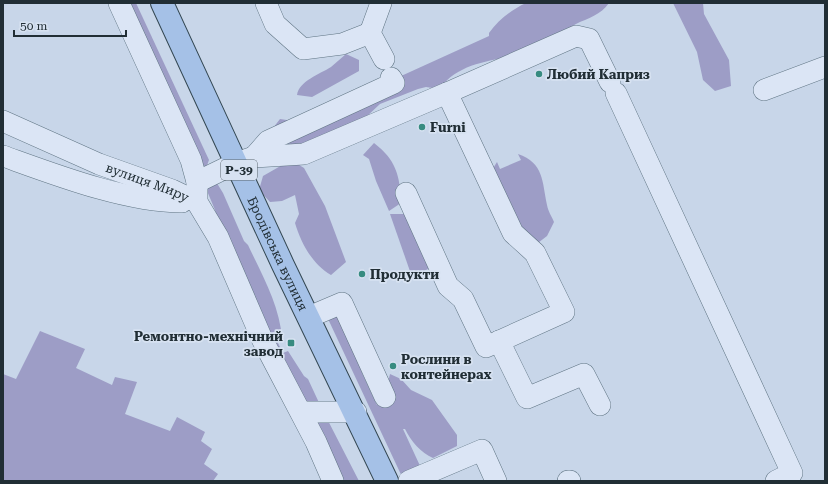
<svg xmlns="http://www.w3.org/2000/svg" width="828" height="484" viewBox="0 0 828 484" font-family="'Roboto Serif',serif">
<rect width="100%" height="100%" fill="#c8d6e9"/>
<g fill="#9d9dc6">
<path d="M124,3h12l73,157 -3,8 -5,6z"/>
<path d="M526,3h83c-8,12 -21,15 -33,21 -5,2 -9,7 -14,10 -11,7 -24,15 -36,18 -32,10 -65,8 -87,37l-13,-2 -8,2 -38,15 -15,14 -60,28 -24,3 -11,-17 10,-13 20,3 189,-86v-3c9,-13 22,-23 37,-30z"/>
<path d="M673,3h30l1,11 25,46 2,26 -16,5 -12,-11 -6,-28z"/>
<path d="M346,54l13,6v11l-47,26 -15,-2c2,-14 23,-21 34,-28 5,-4 10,-9 15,-13z"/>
<path d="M374,143c22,17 26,32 27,60l-12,8 -13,-30 -7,-22 -6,-4z"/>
<path d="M518,154c26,9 24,27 29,51 1,6 5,12 7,17l-7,14 -13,10 -9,-10 -33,-66 5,-8 3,7 21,-9z"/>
<path d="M291,160l13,8 21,38 21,56 -15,13c-19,-11 -30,-32 -36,-52l4,-9 -4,-19 -13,6 -12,1 -11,-12 4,-14z"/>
<path d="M215,180l8,13 21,48 4,4c14,30 32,61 34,94l-5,2 6,12 5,-2 16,25 4,3 13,28 38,74h-21l-120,-257 -3,-14 -10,-24z"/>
<path d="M390,214h19l23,53 -20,10z"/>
<path d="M332,306l18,34 13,35 14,30 6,-2 7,-29 11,5 10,11 21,10 25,35v11l-24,12c-12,-5 -22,-17 -28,-29h-2l24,52h-23l-75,-160v-7z"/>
<path d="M40,331l45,18 -9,19 36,17 3,-8 22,5 -12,32 45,17 7,-14 28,15 -4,9 11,8 -8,15 14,10 -5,7h-210v-107l13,5z"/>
</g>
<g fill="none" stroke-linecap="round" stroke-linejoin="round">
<defs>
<g id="minor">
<path d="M119,3l72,157 6,22v20l21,35 44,102 54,103 17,39"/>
<path d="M266,3l9,21 28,25 39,-5 28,-11"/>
<path d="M381,3l-11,30 14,26"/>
<path d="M764,90l61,-23"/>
<path d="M447,93l129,-57 13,3 21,43"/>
<path d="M616,93l176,380 -16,8"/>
<path id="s1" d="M3,121l96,43 73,26 25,12"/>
<path d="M3,156c53,19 123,46 179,46"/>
<path d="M254,157l14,-16 126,-58 -3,-5"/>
<path d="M197,182l39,-19 18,-6 50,-3 143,-61 66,140 22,20 29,59 -78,35 -23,-48 -15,-13 -42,-93"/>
<path d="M309,317l33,-14 43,94"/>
<path d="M499,341l28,57 57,-24 16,31"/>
<path d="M301,412h55"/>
<path d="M409,481l73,-31 14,31"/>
<path d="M568,481h2"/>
</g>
<g id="major">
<path id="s2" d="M162,3l121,262 104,216"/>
</g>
</defs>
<use href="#minor" stroke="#5f7483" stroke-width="22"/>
<use href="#major" stroke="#334752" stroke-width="24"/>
<use href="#minor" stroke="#dbe5f5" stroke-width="21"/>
<use href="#major" stroke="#a5c1e7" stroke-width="22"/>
</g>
<g fill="#378b80" stroke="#d7e2f1" stroke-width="1.5">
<circle cx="539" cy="74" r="4"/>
<circle cx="422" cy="127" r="4"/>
<circle cx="362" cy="274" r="4"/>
<rect x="287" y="339" width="8" height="8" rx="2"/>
<circle cx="393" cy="366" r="4"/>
</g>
<g text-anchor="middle" stroke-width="3.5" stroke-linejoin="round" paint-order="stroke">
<rect fill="#d7e2f1" stroke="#58646d" stroke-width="1" x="221" y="160" width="36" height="20" rx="3"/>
<g font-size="12" font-weight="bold" fill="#212e35">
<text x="239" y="174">Р-39</text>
</g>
<g font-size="13" font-weight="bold" fill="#212e35" stroke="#d7e2f1" text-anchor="start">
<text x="547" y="79">Любий Каприз</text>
<text x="430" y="132">Furni</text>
<text x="370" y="279">Продукти</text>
<text x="283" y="341" text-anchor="end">Ремонтно-мехнічний<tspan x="283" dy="15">завод</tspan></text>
<text x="401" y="364">Рослини в<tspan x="401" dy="15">контейнерах</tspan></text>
</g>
<g font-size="13" fill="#212e35" stroke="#d7e2f1">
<text dy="5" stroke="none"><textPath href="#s1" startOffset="157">вулиця Миру</textPath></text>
<text dy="5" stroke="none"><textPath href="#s2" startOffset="276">Бродівська вулиця</textPath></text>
</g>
</g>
<rect width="828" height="484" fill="none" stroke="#212e35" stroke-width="8"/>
<path d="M14 30v6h112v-6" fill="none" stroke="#212e35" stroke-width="2"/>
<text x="20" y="30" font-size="12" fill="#212e35" stroke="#d7e2f1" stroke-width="3" paint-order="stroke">50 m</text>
</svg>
